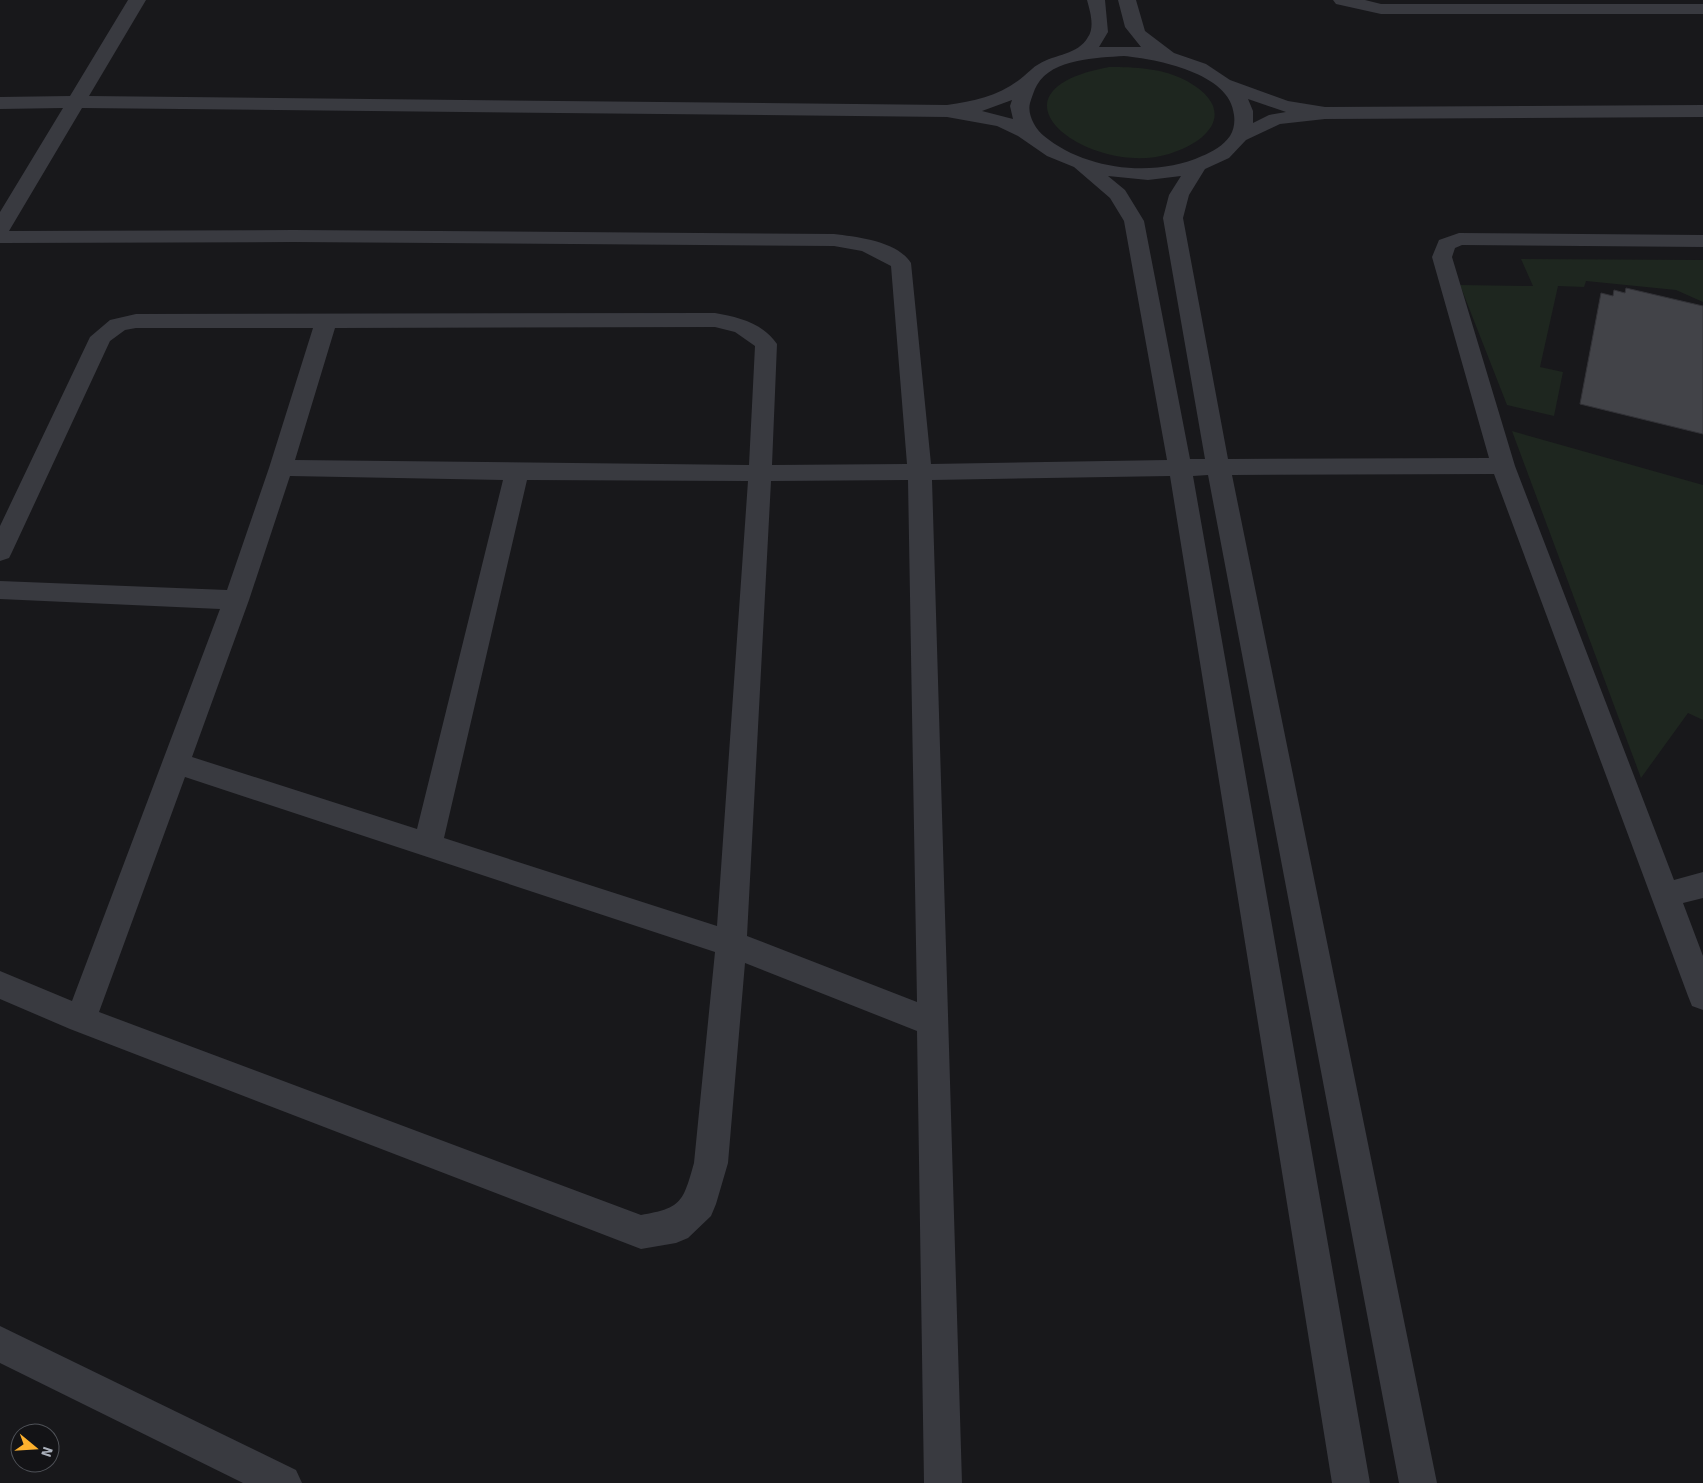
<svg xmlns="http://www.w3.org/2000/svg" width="1703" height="1483" viewBox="0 0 1703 1483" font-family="Signika,sans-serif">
<rect width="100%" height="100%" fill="#18181b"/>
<g fill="#1e261f">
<path d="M1109,67c26,0 54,1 78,14 50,28 25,60 -18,73 -79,24 -195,-62 -60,-87z"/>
<path d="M1521,259l182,1v42l-27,-12 -90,-9 -2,6 -26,-1 -18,81 23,5 -9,44 -47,-11 -47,-120 73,1z"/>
<path d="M1512,431l191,54v235l-15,-7 -47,65z"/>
</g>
<path fill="#424348" stroke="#323237" d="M1626,288l77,18v128l-123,-30 21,-111 12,3 1,-6 11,3z"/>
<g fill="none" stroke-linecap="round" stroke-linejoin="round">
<g fill="#393a40" fill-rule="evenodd">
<path d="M128,0h18l-57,96 858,9c29,-4 55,-10 77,-29 5,-4 9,-9 15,-12 16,-10 39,-9 49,-27 7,-10 2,-26 -1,-37h18l3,32 -9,15h42l-16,-20 -7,-27h18l9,31 29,22 32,11 24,16 58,21 37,6 378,-2v12l-378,2 -45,5 -34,16 -17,18 -24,11 -16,26 -6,23 45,241 261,-1 -57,-201 7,-17 20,-7 244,2v12l-241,-2 -7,3 -3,9 63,209 159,414 29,-8v26l-20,5 20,53v54l-11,-4 -4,-10 -194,-522 -262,1 205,1008h-38l-191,-1008 -15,1 177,1007h-38l-162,-1007 -238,4 30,1003h-38l-7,-452 -172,-68 -17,200 -12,41 -5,12 -23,22 -12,5 -35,6 -571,-220 -70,-30v-28l72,30 148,-392 -220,-10v-18l227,9 42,-122 44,-140h-177l-11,2 -15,11 -98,211 -3,6 -9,3v-35l90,-189 20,-17 26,-6 579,-1c23,4 48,10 62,31l-5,121 135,-1 -16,-198 -29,-15 -28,-5 -541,-4 -293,1v-31l63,-104 -63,1v-12l70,-1zM1124,56c32,3 107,17 110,59 1,7 0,15 -4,21 -7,10 -18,16 -28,20 -48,22 -117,14 -158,-20 -9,-7 -17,-22 -14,-33 2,-6 4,-13 7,-18 16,-27 60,-27 87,-29zM1248,99l38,13 -17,3 -16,8v-12zM1012,100l-2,6 3,13 -31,-8zM82,108l865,9 50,9 21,10 29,20 27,11 36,31 14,23 43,239 -236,4 -20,-201c-14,-22 -53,-26 -77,-29l-541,-4 -284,1zM1108,176l40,4 33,-4 -12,19 -6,23 42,241h-15l-46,-238 -19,-31zM715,327l20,5 20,14 -6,119 -454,-5 40,-132zM290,476l213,4 -86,349 -225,-72 57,-157zM527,480l221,1 -31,445 -273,-88zM908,480l9,522 -170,-66 24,-455zM185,777l530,175 -21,211c-11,39 -12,45 -53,52l-542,-203z"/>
<path d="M1333,0h32l16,4h322v10h-322l-45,-10z"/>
</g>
<path fill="#393a40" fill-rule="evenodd" d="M0,1326l296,144 6,13h-59l-243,-120z"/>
</g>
<g transform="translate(35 1448) rotate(108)"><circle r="24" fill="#131316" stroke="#4f5258"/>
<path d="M0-4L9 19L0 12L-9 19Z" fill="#fdb12e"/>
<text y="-8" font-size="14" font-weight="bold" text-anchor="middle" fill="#aab0bb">N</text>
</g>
</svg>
